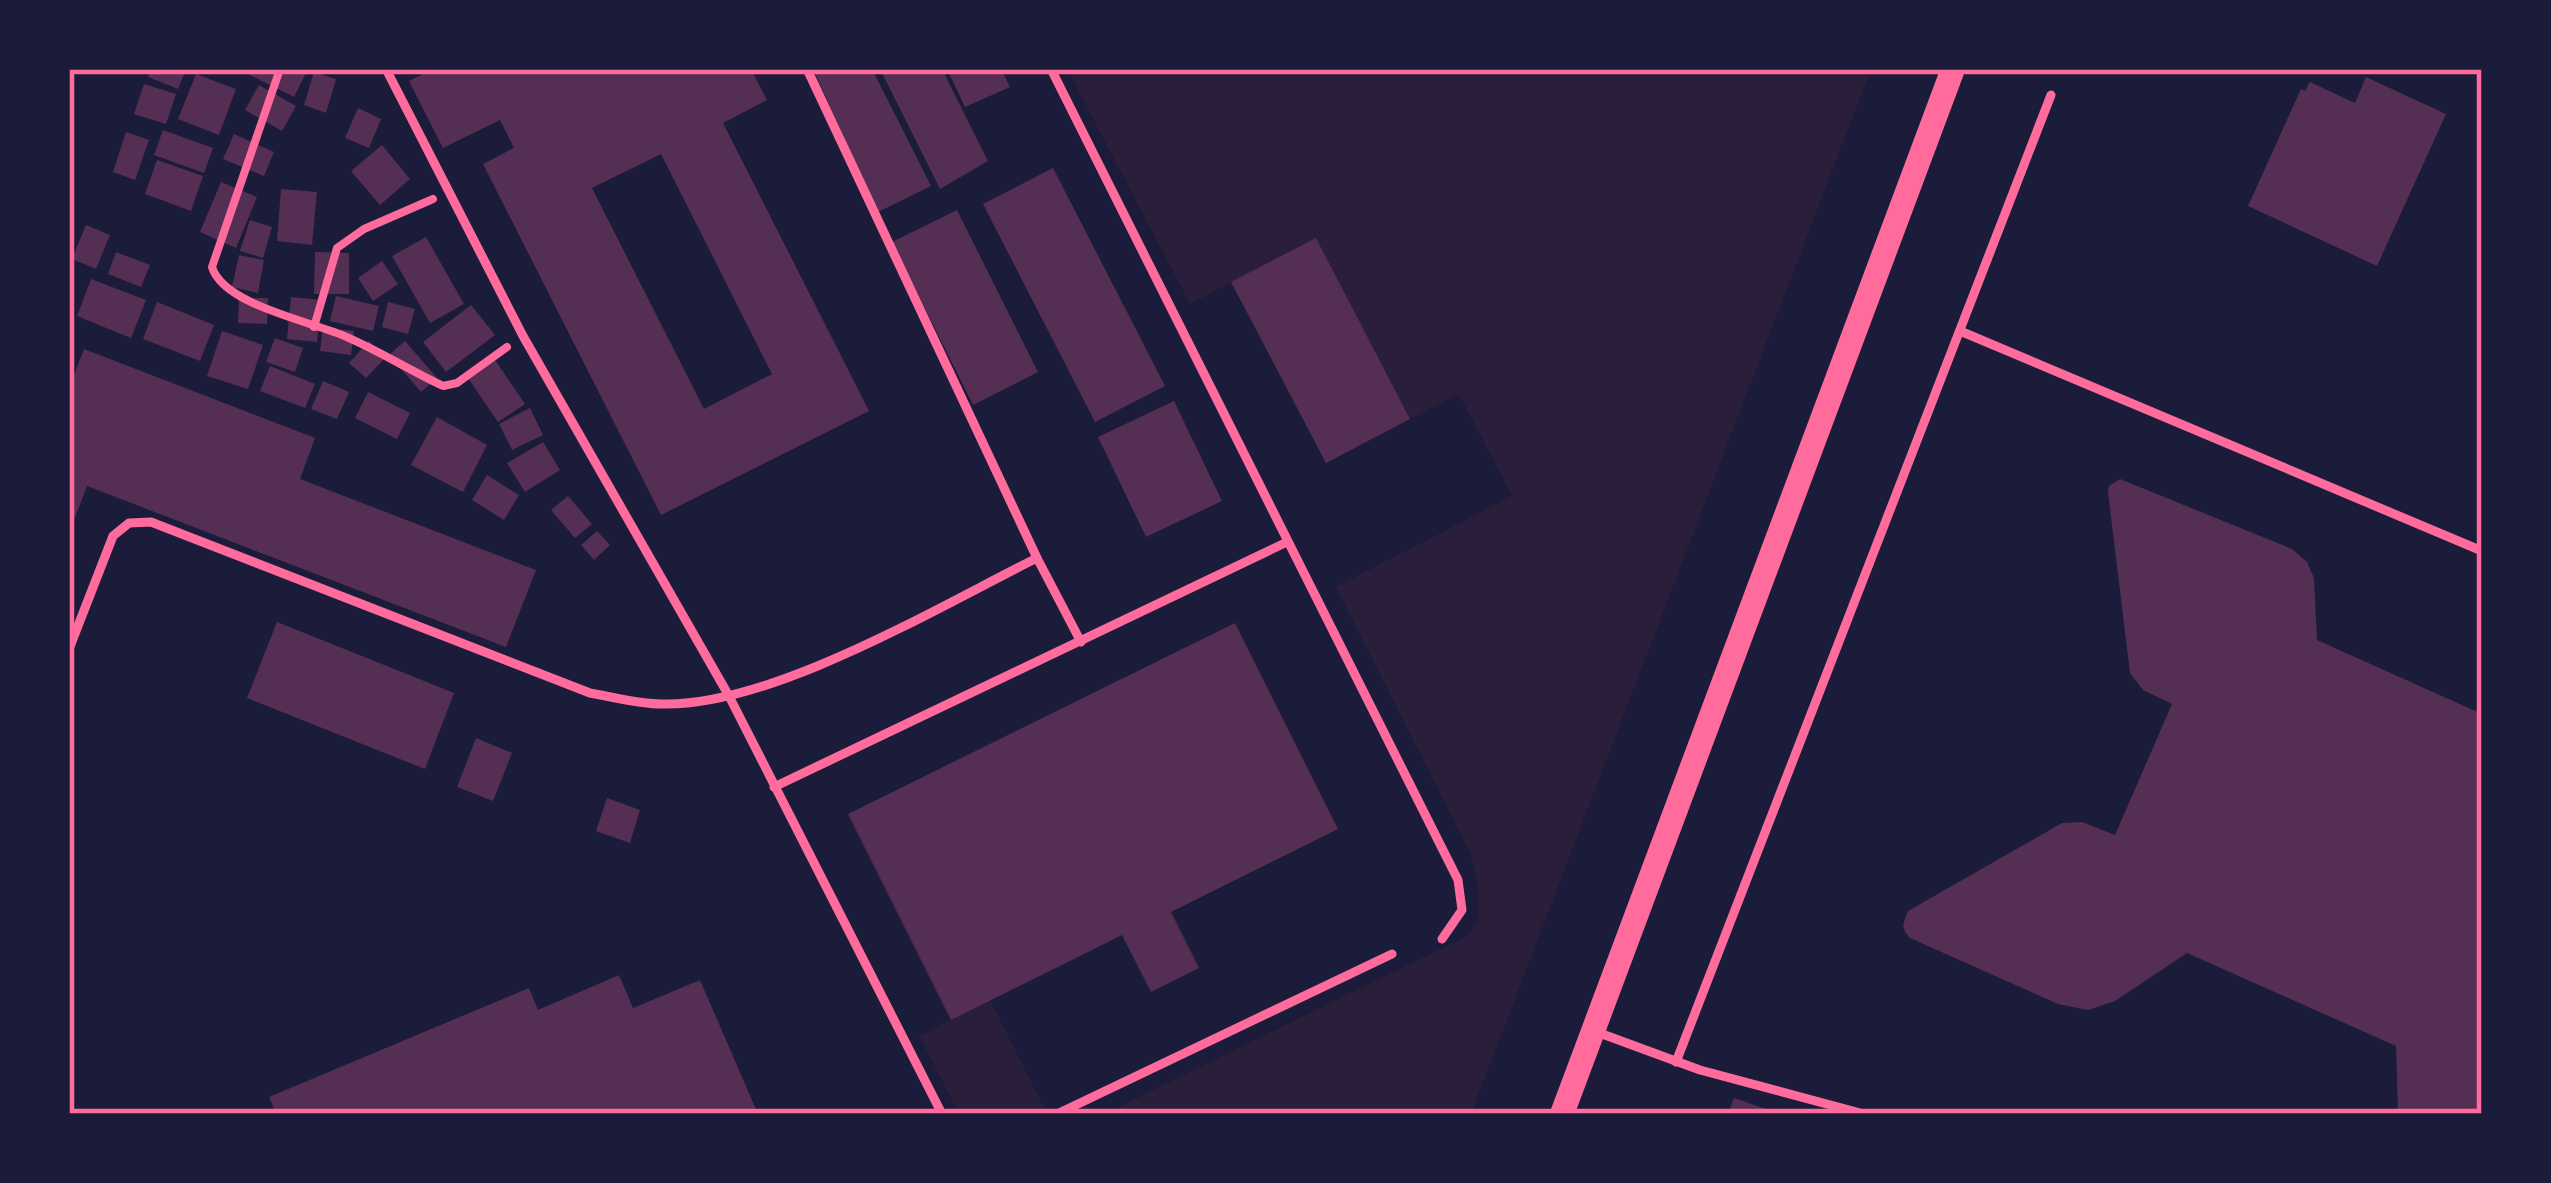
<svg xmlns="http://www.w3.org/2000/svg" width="2551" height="1183" viewBox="0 0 2551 1183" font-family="'Varela Round',sans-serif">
<rect width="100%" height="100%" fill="#1b1b3a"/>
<g fill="#2a1e3b">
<path d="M1067,69h804l-400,1045h-367l361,-177 14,-15 -2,-44 -6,-23 -135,-268 176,-91 -53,-102 -49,25 -94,-180 -126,65z"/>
<path d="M990,1000l57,114h-88l-40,-78z"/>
</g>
<g fill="#542f53" fill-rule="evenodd">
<path d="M151,69h35l-8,20 -30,-12z"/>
<path d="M251,69h57l-14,28 -46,-23z"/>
<path d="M433,69h318l16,31 -44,23 146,288 -208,104 -178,-351 31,-16 -14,-28 -57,28 -34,-67zM661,154l111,220 -68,35 -112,-221z"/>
<path d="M813,69h59l59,117 -53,26z"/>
<path d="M880,69h62l46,92 -48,28z"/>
<path d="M947,69h54l9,18 -45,20z"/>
<path d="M314,72l22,7 -10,34 -22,-8z"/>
<path d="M196,74l40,15 -17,46 -41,-16z"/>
<path d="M2366,77l80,37 -69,152 -129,-60 53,-117 4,2 5,-9 45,21z"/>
<path d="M144,84l32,10 -10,30 -32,-10z"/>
<path d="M259,85l37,21 -14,25 -37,-21z"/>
<path d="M358,108l23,11 -12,29 -24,-10z"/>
<path d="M163,130l50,18 -9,25 -50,-18z"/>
<path d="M126,132l23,8 -14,40 -22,-8z"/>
<path d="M234,134l40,18 -10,24 -41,-17z"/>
<path d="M382,145l28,34 -30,26 -29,-34z"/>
<path d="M157,160l46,16 -12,35 -46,-17z"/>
<path d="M1053,168l112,218 -70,36 -112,-218z"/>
<path d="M221,182l36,15 -21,51 -36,-16z"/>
<path d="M281,189l36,3 -5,53 -35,-4z"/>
<path d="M957,210l81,162 -65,33 -81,-163z"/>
<path d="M250,220l22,7 -9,31 -23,-7z"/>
<path d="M86,225l24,10 -14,34 -24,-10z"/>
<path d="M426,237l38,67 -34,19 -38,-67z"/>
<path d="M1316,238l94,181 -84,44 -95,-181z"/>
<path d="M116,252l34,13 -9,22 -33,-13z"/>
<path d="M315,252l34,1v41h-35z"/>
<path d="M239,255l25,5 -6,33 -26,-6z"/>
<path d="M382,261l16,23 -25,17 -15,-23z"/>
<path d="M91,279l55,21 -15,38 -54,-22z"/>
<path d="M336,296l43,10 -6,25 -43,-10z"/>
<path d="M291,297l30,3 -4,42 -30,-3z"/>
<path d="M239,298h29l-1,26 -29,-1z"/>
<path d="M157,302l57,23 -14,36 -57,-22z"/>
<path d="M388,302l27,7 -7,25 -26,-7z"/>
<path d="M471,305l24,30 -49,37 -23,-30z"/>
<path d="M323,328l31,3 -3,24 -31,-4z"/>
<path d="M222,331l41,14 -15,44 -41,-13z"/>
<path d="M275,338l28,10 -8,24 -29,-10z"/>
<path d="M369,341l17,16 -20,21 -17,-15z"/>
<path d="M405,341l32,37 -16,14 -32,-37z"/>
<path d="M84,349l231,89 -15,41 236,91 -30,77 -419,-161 -18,47v-145z"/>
<path d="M495,360l30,44 -27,18 -30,-44z"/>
<path d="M270,366l45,18 -10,24 -45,-17z"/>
<path d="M323,381l26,11 -12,27 -26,-10z"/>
<path d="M368,392l42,21 -13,26 -42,-21z"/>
<path d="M1174,401l48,100 -76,36 -48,-100z"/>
<path d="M530,408l13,27 -31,15 -13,-26z"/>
<path d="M437,417l50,28 -24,47 -52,-27z"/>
<path d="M543,442l17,28 -35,22 -18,-29z"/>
<path d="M487,475l32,20 -15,25 -32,-20z"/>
<path d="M2120,479l172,70 15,13 7,16 3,62 165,74v400h-84l-2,-68 -209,-93 -72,48 -27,9 -30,-6 -148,-66 -5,-6 -2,-7 5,-14 154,-88 20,-1 33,13 57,-131 -29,-14 -13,-17 -22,-181 1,-6z"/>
<path d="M568,496l24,28 -17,14 -24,-28z"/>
<path d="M597,531l13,14 -16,15 -13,-15z"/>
<path d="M277,622l177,71 -29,76 -178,-71z"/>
<path d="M1235,623l103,206 -167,83 28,56 -48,24 -29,-57 -171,85 -103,-206z"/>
<path d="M476,738l36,15 -19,48 -36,-14z"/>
<path d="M607,798l33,12 -10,33 -34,-12z"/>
<path d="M619,975l14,33 67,-28 58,134h-482l-7,-17 260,-109 9,22z"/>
<path d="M1734,1098l43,15v1h-49z"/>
</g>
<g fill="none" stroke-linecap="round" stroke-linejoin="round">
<g stroke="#ff6b9d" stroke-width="8">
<path d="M280,69l-68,198c11,37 96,54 130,68 34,14 67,35 101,51l14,-3 50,-36"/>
<path d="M314,327l23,-79 27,-19 69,-30"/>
</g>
<g stroke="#ff6b9d" stroke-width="9">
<path d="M386,69l137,267 206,360 213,418"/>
<path d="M807,69l230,489 44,84"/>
<path d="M1051,69l407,811 4,30 -20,29"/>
<path d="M1960,331l522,220"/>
<path d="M69,649l44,-113 16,-13 22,-1 439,171c23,4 49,11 72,11 109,3 276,-97 375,-146"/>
<path d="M774,787l513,-245"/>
<path d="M1594,1031l106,39 164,44"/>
<path d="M1676,1062l375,-967"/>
<path d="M1057,1114l335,-160"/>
</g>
<path stroke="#ff6b9d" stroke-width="24" d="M1562,1114l391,-1045"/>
</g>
<rect width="2551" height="1183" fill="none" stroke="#1b1b3a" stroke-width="144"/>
<rect x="72" y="72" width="2407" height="1039" fill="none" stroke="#ff6b9d" stroke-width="4.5"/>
</svg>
